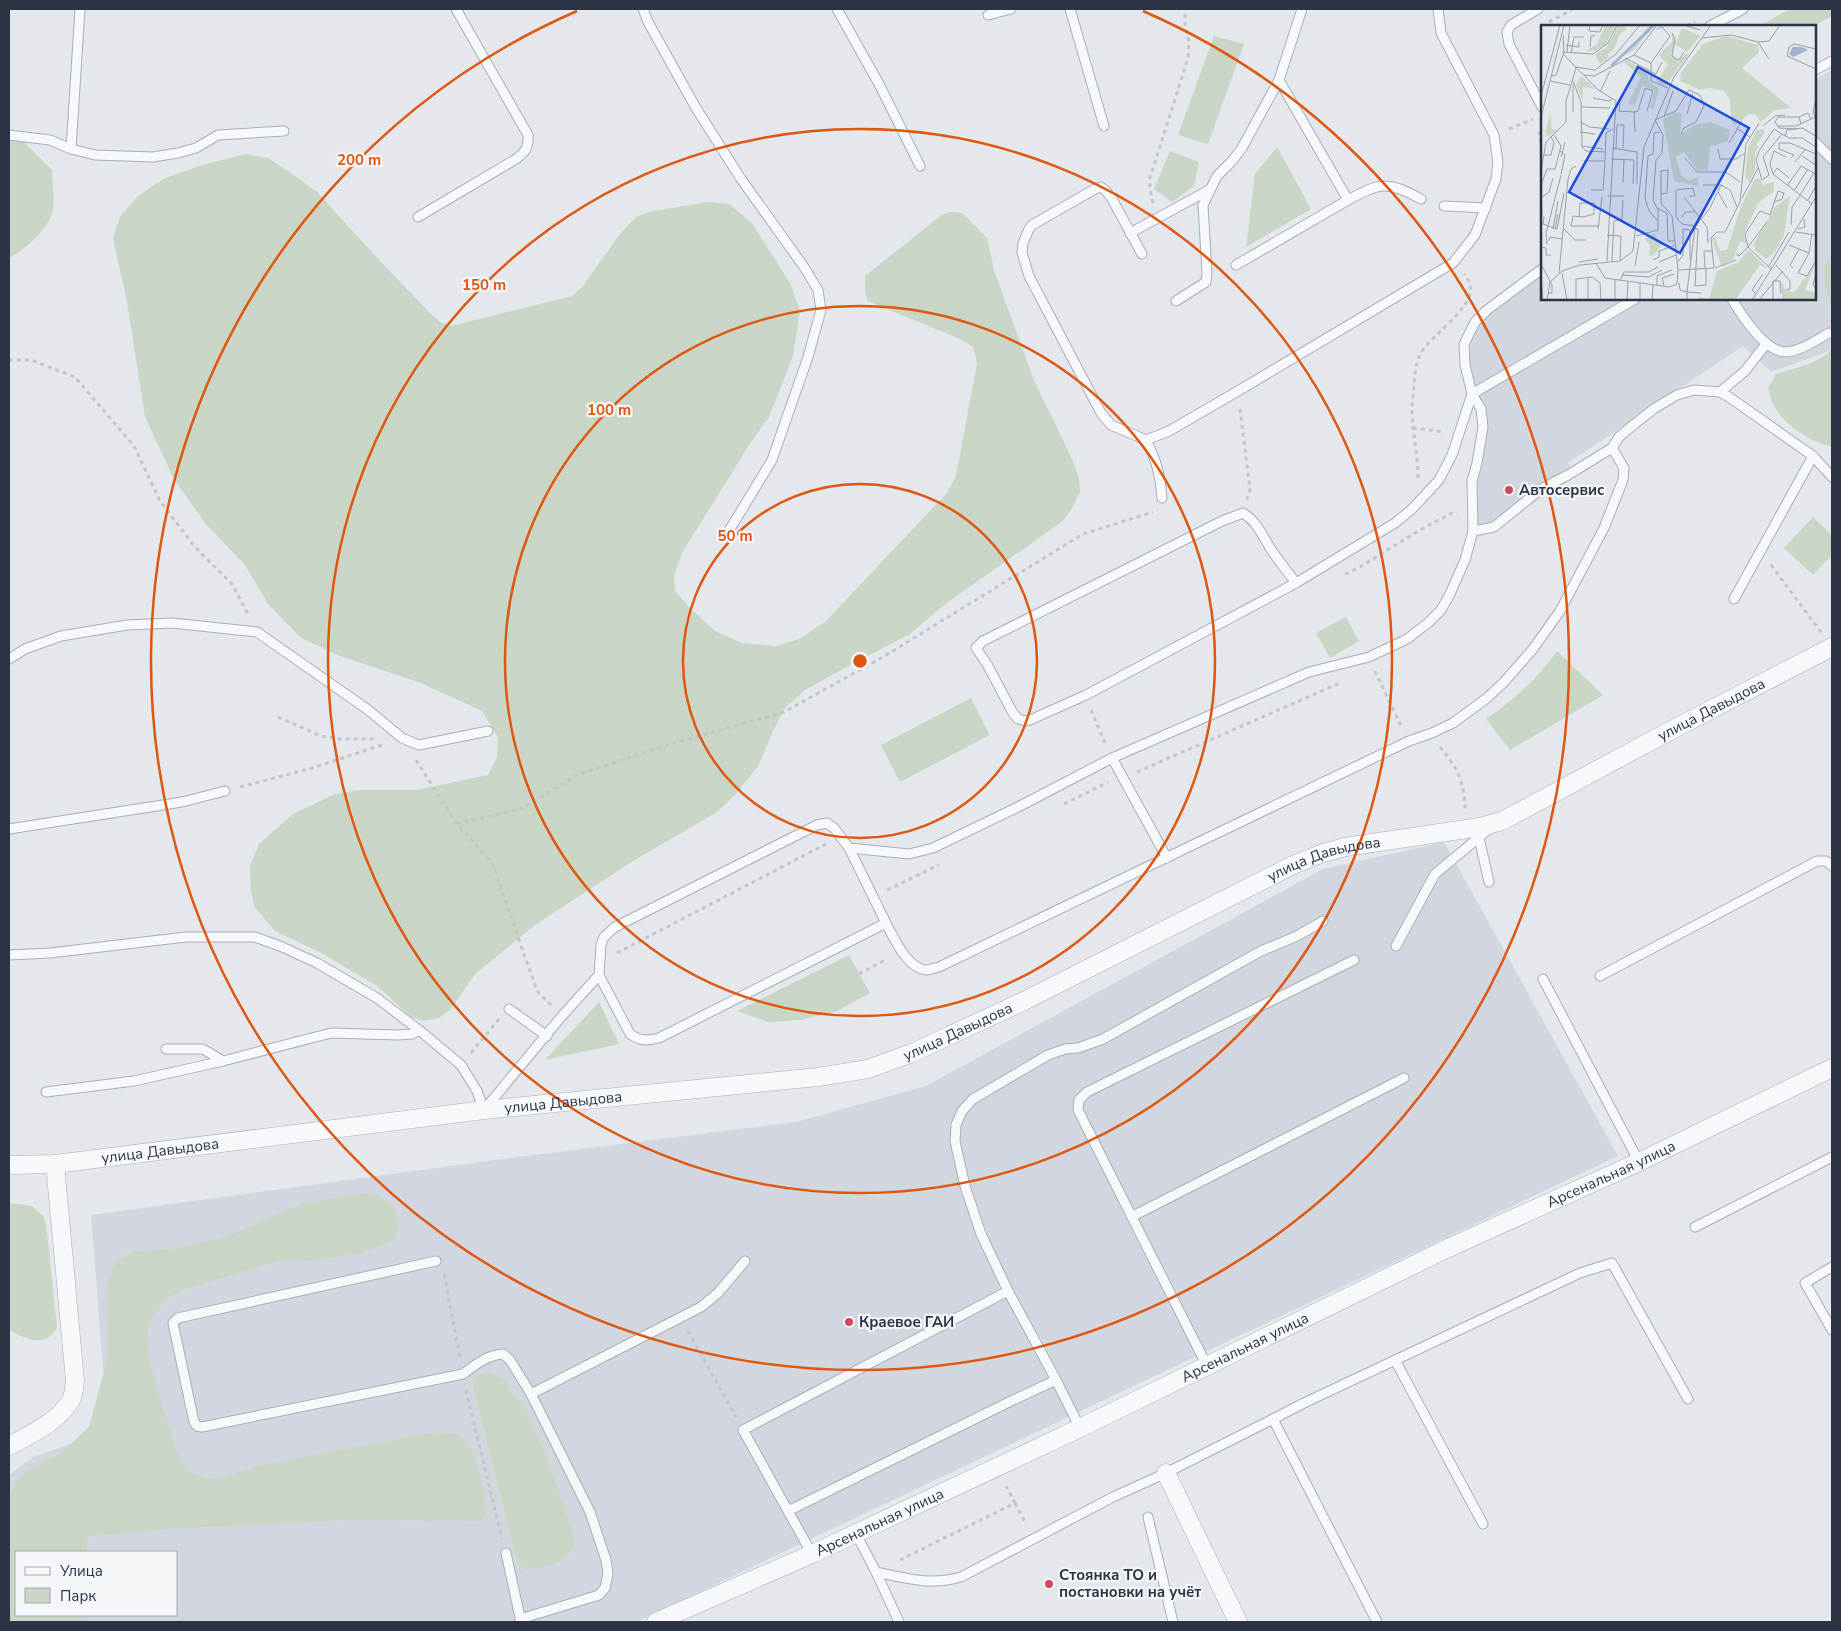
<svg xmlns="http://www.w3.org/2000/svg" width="1841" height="1631" viewBox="0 0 1841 1631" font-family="'Nunito Sans',sans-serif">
<rect width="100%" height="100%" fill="#e4e7ec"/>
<g fill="#d2d6de" fill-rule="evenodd">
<path d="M1832,70v280l-61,22 -28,-26 -175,117 6,10 -5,7 -89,57 -10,-40 10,-60 -4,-39 -8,-36 -1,-22 11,-27 19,-18 45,-33v37h273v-219z"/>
<path d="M1444,842l174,314 -982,466h-627v-147l24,-18 75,-26 -17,-216 427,-58 278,-35 130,-36 397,-217zM16,1552h160v63h-160z"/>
</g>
<g fill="#c9d6c5">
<path d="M1790,9h42v7l-19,10h-54z"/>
<path d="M1214,36l30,8 -36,100 -30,-9z"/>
<path d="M9,138l15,4 28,28c0,12 3,27 1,39 -2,18 -29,42 -44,49z"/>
<path d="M1277,147l34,62 -65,38 9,-73z"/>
<path d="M1170,151l29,11 -5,24 -22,16 -18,-13z"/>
<path d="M245,154l23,4 23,15 26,19 64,70 47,49 12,11 11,4 121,-30 10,-9 37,-52 17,-18 12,-5 60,-10 21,2 23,19 38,60 10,28 -7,45 -24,61 -20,28 -67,108 -8,23 1,15 14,16 26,24 27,12 34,3 23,-7 26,-17 122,-129 9,-18 21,-112 -4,-16 -13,-8 -92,-38 -3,-9v-16l78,-62 8,-2 11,1 25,25 7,32 39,108 39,81 7,19 1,14 -8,16 -9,13 -119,84 -34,29 -58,30 -47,26 -20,18 -11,21 -16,37 -23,29 -18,17 -84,49 -98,64 -60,49 -25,36 -11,8 -15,3 -13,-4 -34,-31 -54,-32 -48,-23 -21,-25 -3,-15 -1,-25 9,-22 34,-30 42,-20 25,-4h56l72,-15 9,-18 1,-20 -16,-26 -61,-28 -81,-27 -39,-18 -33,-34 -23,-39 -40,-42 -31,-44 -29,-62 -18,-115 -14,-64 7,-21 17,-20 26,-18 36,-13z"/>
<path d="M1832,258v47c-6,-13 -9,-24 -8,-39z"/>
<path d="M1832,350v97c-23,-6 -48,-22 -59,-43 -3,-5 -3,-11 -5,-16l8,-14c20,-6 40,-10 56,-24z"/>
<path d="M1813,517l19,18v20l-19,20 -29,-27z"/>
<path d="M1346,617l13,24 -29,17 -14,-25z"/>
<path d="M1557,651l46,44 -93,55 -24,-31c27,-19 52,-40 71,-68z"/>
<path d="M971,698l19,37 -90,47 -19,-37z"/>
<path d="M849,955l21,38 -33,18 -36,9 -33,2 -31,-11z"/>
<path d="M599,1002l20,42 -74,16z"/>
<path d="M366,1193l16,4 13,13 3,18 -4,11 -12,7 -26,8 -51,7 -23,-1 -100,30 -16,9 -11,14 -7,17 -1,10 3,24 25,84 13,23 19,8 17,-2 32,-10 167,-33c12,-1 26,-4 38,3 17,11 25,61 24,80l-6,4 -129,-1 -166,8 -94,8 -3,5v11h-71v63h73l-2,7h-78v-126l11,-20 41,-23 28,-26 19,-70 -1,-71 6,-20 5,-6 14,-8 40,-3 48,-10 49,-20 31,-15z"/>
<path d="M9,1203l23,3 12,11 3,16 10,95c-13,21 -30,11 -48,2z"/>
<path d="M490,1372c4,2 10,4 14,7 2,2 4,7 5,10 4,6 11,11 15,17 9,15 53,126 50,138 -4,20 -31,23 -47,26l-5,-3 -6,-11 -43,-171 1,-6 3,-4z"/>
</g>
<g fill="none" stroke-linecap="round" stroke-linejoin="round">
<defs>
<g id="service">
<path d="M643,9l5,13 48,86 45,71 63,88 14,23 3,20 -13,47 -36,103 -45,74"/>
<path d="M837,9l42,75 41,82"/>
<path d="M1070,9l34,117"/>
<path d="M1538,9l-27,16 -4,7 2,12 33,63"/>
<path d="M988,15l23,-6"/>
<path d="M1710,26l33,-17"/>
<path d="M1815,70l17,-9"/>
<path d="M1279,80l69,120c33,-18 39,-19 73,-1"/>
<path d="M9,135l41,5 21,9 24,6 58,2 25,-4 18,-5 22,-13 66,-4"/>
<path d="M1815,142l17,17"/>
<path d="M71,149l9,-140"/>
<path d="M1444,206l42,2"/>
<path d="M418,217l98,-58c9,-7 13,-11 12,-24l-72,-126"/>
<path d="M1130,233l79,-43"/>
<path d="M1142,254l-30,-55 -6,-8 -5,-4 -6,2 -63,36 -3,4 -6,14 -1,10 7,23 72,137 10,12 35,15 23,-9 69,-40 215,-128 22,-28 21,-56 2,-17 -4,-27 -53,-102 -3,-24"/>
<path d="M1236,265l112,-65"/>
<path d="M1732,299c10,17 33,53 54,53 15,-1 30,-12 43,-19"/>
<path d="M1176,301l30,-19 1,-9 -4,-68 14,-29 15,-15 10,-13 37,-68 23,-71"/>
<path d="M1720,392l25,-21 21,-27"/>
<path d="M1146,440c11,21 14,35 16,58"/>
<path d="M1473,531l21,-4 47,-38 27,-14 44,-27 7,-11 13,-11 23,-18 22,-13 17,-5 26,2 9,5 84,59 19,21"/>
<path d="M1296,583c-8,-10 -16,-21 -24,-32 -9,-14 -14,-29 -29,-38l-21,8 -225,113 -14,7 -7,7 11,16 26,49 5,6 8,2 4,-1 56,-25 210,-112 99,-60 16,-13 28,-30 13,-25 20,-61 163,-95"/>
<path d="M1734,599l79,-143"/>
<path d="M9,659l16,-10 36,-13 66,-11 45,-2 85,9 110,77 35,29 17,7 69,-14"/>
<path d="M1112,758l55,100"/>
<path d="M9,829l173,-27 43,-11"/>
<path d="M1479,838l10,44"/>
<path d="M849,848l37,75"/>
<path d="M1396,946l39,-72 54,-45"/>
<path d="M9,955l41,-2 136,-16h69l25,9 37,17 60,35 42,32 42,35 16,26 7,19 78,-94 37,-41 2,-30 3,-8 11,-10 202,-102 10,-2 7,5 15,20 60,6 24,-6 85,-41 94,-49 197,-86 60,-15 38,-18 21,-16 13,-13 9,-16 15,-34 8,-29 -1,-50 5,-18 6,-36 -2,-18 -9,-15 -7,-29 -1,-21 11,-22 12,-12 55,-41"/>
<path d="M599,975l31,59c10,7 17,7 29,4l227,-115c8,15 21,46 41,47 4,0 9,-3 12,-3l470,-226 23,-8 21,-10 34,-25 17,-16 29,-33 27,-38 44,-83 19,-48 1,-12 -12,-20"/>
<path d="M1600,976l217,-115h9l6,5"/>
<path d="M1543,979l96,183"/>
<path d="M509,1009l38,27"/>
<path d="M166,1049h37l20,12"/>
<path d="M46,1092l88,-11 89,-20 108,-28 67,2 14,-1 7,-4"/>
<path d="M1133,1216l271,-138"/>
<path d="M1695,1227l137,-70"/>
<path d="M436,1261l-258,57 -5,5 21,99 3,4 5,1 261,-53c12,-9 24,-19 40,-20l7,6 21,34"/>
<path d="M1832,1267l-27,16 27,47"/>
<path d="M1395,1360l88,164"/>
<path d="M1207,1366l-129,-256 1,-10 8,-8 267,-132"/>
<path d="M1273,1419l31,-16 276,-130 32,-10 76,136"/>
<path d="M1080,1428l-24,-48 -48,-89 -27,-57 -16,-48 -10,-45 1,-16 6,-14 11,-12 75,-44 17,-6 13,-1 25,-9 158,-88 36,-15 26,-15"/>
<path d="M788,1511l-45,-81 265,-139"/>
<path d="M1148,1517l25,105"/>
<path d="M856,1534l20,38c29,6 55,14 85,5l152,-80 53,-24 107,-54 104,203"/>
<path d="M506,1553l15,69"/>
<path d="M812,1554l-24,-43 221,-109 47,-22"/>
<path d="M876,1572l23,50"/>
<path d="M520,1619l79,-24 6,-7 3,-14 -2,-14 -16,-48 -59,-118 170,-87 17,-14 27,-32"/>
</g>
<g id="minor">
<path id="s1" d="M9,1165l46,-1 429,-54 334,-33 50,-8 44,-16 112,-52 269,-136 30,-12 22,-6 135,-20 22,-6 162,-87 168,-87"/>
<path d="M9,1446c22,-12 49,-24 62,-46 3,-5 3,-13 4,-19l-20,-217"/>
<path d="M1166,1473l72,149"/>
<path id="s2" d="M656,1622l156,-68 268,-126 364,-178 195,-88 193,-94"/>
</g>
</defs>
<use href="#service" stroke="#a9aeb7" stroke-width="11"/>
<use href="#minor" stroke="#a9aeb7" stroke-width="19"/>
<g stroke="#c2c5cb" stroke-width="3" stroke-dasharray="4 4" stroke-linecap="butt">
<path d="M1549,22l24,-13"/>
<path d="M1687,26l8,-4"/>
<path d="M1542,124l-3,7 3,18"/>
<path d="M1509,129l24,-10"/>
<path d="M1153,203l-3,-14v-11l38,-120 1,-16 -4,-17v-16"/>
<path d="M9,360h22l44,17 59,69 26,55 35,46 37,37 17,32"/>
<path d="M1240,409l10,80 -3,10"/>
<path d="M1413,428l31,4"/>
<path d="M1418,478c0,-22 -5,-43 -6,-65 0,-9 1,-18 2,-27 1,-11 1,-23 7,-33 12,-22 68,-52 43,-79"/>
<path d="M1771,565l50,67"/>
<path d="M1345,574l15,-7 60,-37 32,-17 5,1"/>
<path d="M1375,671l27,57"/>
<path d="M1091,710l14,33"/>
<path d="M278,717l43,19 20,3h35"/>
<path d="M1440,747c4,5 8,10 12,16 9,12 13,31 13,46"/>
<path d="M416,760l41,64 35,39 45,128 14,14"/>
<path d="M1137,772l203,-89"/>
<path d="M240,787l72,-19 73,-24"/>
<path d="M1064,804l44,-22"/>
<path d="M457,824l66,-16 56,-34 95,-31 110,-31 99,-55 200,-123 70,-22"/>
<path d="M887,890l52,-25"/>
<path d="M617,953l209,-109"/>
<path d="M859,974l28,-15"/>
<path d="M471,1053l28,-34"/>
<path d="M444,1274l16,83"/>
<path d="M688,1331l48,86"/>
<path d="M466,1390l36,149"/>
<path d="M1015,1503l11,21"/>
<path d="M900,1560l115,-57 -9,-17"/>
</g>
<use href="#service" stroke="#f7f8fa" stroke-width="9"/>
<use href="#minor" stroke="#f7f8fa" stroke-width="18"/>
</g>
<g fill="none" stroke="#df570f" stroke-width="2.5">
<circle cx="860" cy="661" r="177"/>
<circle cx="860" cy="661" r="355"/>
<circle cx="860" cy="661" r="532"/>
<path d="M1143 11A709 709 0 1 1 577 11"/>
</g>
<g fill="#d1495b" stroke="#f4f6f9" stroke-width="2">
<circle cx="1509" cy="490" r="5"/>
<circle cx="849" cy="1322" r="5"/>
<circle cx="1049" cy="1584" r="5"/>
</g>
<g text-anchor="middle" stroke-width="4.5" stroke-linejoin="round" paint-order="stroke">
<g font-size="15" font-weight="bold" fill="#2b3445" stroke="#f4f6f9" text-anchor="start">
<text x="1519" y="495">Автосервис</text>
<text x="859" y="1327">Краевое ГАИ</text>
<text x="1059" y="1580">Стоянка ТО и<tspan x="1059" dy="17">постановки на учёт</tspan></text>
</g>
<g font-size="15" fill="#2b3445" stroke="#f4f6f9">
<text dy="5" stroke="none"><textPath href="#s1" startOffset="1788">улица Давыдова</textPath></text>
<text dy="5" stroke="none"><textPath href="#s1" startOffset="1368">улица Давыдова</textPath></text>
<text dy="5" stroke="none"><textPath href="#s1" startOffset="962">улица Давыдова</textPath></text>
<text dy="5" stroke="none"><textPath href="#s1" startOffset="558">улица Давыдова</textPath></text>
<text dy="5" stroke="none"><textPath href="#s1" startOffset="152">улица Давыдова</textPath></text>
<text dy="5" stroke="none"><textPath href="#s2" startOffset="1055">Арсенальная улица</textPath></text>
<text dy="5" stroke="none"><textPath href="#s2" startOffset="650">Арсенальная улица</textPath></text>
<text dy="5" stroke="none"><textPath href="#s2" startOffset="245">Арсенальная улица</textPath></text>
</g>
</g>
<g transform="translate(1541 25)">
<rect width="275" height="275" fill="#e4e7ec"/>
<path d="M74,0l-9,19 -11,7h-9l11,-7 8,-18zM77,0h7l1,5 -6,4 -7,17 -5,3 1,4 -9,6 -5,-10 12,-7zM108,0h6l-21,25 -19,11 19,-16zM141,3l18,8 -13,16 -12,-8zM131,10l3,4 -4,17 8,5 6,-8 4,1 -24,32 -9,-4 12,-17 -9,-10 13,-13zM185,11l32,9 1,7 -17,16 49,40 -17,2 -13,12 -5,-7 -8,-1 -13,12 -4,-6 -1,-21 -6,-8 -15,-3 -8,2 -21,-9 1,-8 22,-29zM85,35l21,13 2,8 10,8 -6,20 -3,-1 5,-17 -11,-5 -3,1 -6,18 -7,-1 13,-27 -17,-15 -7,4zM40,51l14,13 -12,-2v14l-7,-16zM134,87l7,2 -2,21 14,-10 16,-3 20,8 -2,11 -18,6 -2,23 -10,1 -14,-19 -8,5 5,18 8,6 9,-4v9l-24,-5 -11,-61zM9,89l2,15 6,1 -10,7 -3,-5zM221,104l3,3 -9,13 3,2 -4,5v19l-6,11 -4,-6 3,-28 8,-17zM219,153l2,7 12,-3v9l-16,12 -14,31 3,10 -7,-3 -7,19 -12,5 -9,-26 3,-2 5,14 7,-1 14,-44 13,-26zM249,171l-6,39 -9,17 -9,7 -11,-9 -1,-7 21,-36zM114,208l2,7 6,3 -9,12 -5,1 1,-10 -5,-7zM206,226h3l18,18 -8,-4 -25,35h-38l2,-3 10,2 8,-28 22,-9zM275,237l-11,28 11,3v7h-34l-1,-18 5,9 9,1z" fill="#c9d6c5"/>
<path d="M252,22h9l6,3 -15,7 -4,-3z" fill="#9fb4cc"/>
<path fill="none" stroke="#9fb4cc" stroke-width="2.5" d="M70,41l43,-41"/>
<path fill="none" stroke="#9a9fa9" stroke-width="1" d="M49,0l-1,6 11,1 3,-7M142,0l17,5M131,8l3,6 -3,17 7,4 5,-8M22,10l1,17M161,13l29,-3 27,7 11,17M217,17l11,-1 11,-16M25,20l13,2v-5M49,22l1,-11h4M275,24l-22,-5 -5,3 -2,9 29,13M21,27l31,2 15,-11 9,-18M26,27l3,-27M30,28l3,-16h10M23,30l33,34 19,12 -9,160M93,30l23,-30M84,33l31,16 6,-12M110,38l19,-27 -8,-9 -5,2M34,42l20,3 21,-16 24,-29M43,50l10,1 40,-21 17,8v18l17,7M11,51l4,-1 8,-23M9,56l20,4M32,56l8,21 1,45 4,4 19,1M59,67l10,-21M0,71l19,-71M52,73l16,3 3,-2M275,73l-3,15 3,5M79,78l-1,8 15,1 1,20M40,82l29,1M32,87v-27M93,87l4,-1 7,-23 8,3 -6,20M146,89l6,-21M0,92l23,-92M123,92l9,-26M258,92l9,-4 3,6 4,-2M39,97l10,5 19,2M76,100h7l-1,23M222,101l12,-10 10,-1M237,101h18l15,-7M195,103l14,9M256,104l-18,-1 -4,-6 3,-5h21l2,7M39,107l15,2M241,109l-8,-5 -15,22 -3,9 6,20 7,-5 -6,-18 19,-23 7,4h13l14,9M244,111l2,-6 15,-2 14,8M188,118l13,-22M41,121l21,3M71,123l25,4v32M75,123l1,-23M177,124l2,10h16l9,-6M19,126l5,4 -4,19M2,130h8l3,-13 -3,-5M261,131l14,9M20,132l4,-15M245,132l-12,-6 -4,12 3,11 39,30M144,133l12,14h29l14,10M250,133l3,-3 -15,-6v-6h11l26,11M70,134l23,1 -1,24M43,136h21l1,-28 7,-4M254,137l10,-12M0,146l5,-29 20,-20v-21l10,-33M232,149l4,-6 12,10M82,158l1,-23M0,160l6,-16h8l6,-23 -7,-11M162,160h18M246,161l14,-20 15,8M50,165h12l2,-28M253,166l14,-22M177,167l9,16M120,169l6,-1 1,-23 -7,1v32l11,13 6,54M259,170l14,-22M67,171h16M148,171h6l-2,-8 -17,2v27l6,7 13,2M143,172l23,30 1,16M0,173l1,20M0,173l8,-6 4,-14M201,173l16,-30M267,175l8,-14M126,188l-10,-5 -4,-8 3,-40 6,-7 1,-18 -8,-15 21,-9 13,-21 11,5 4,11 -8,16 -12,6 -3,6M126,188l1,28h7M3,192l-1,7 14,5 7,-36M38,192l1,-14h14v11l-11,3 -10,-1 -2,10h28M141,192l3,-5h10M117,196l-9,-10 -4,-13 3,-42 5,-2 1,-21 6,-1M250,200l1,-18 8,-12M153,203l4,1 -3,57 11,-1v-16M12,204l5,-28M14,204l3,-15M23,204l11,11h11M57,204l4,-32M257,204l7,-2 -1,-8M255,207l20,3M66,210l14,1 -1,25M95,211l22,-6v-22M8,216l1,-4 13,2M6,219l-1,-11 15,-58M248,220l20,8 3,-19M0,222l5,1v7h5M268,228l-11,20 9,3 9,-16M195,229l3,2 9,-9 19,-25M112,235l6,-3v-6l17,-6M71,236l2,-40 8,-2 1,-19M38,237l19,-3M118,237l17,-7M137,237l5,-7v-26l7,1v30M55,238l9,15 64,9 8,-3 1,-14 36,-2 -3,-30 6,-6h8l15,-30 6,-58 13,-21M0,239l11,21v8h-4M235,240l14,16v8l-4,1M94,241l4,-24M228,241l20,-34M174,243l21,-8M252,243l-3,-3 9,-16M164,244l-1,-18h9M231,245l-24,-23 -3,-13 15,-23 10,4 8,-24 6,2 -2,6 -8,3M18,248l9,-94 3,-10 5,-3M21,248l5,27M275,248l-3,11 3,5M0,250l2,25M81,250l27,2 13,-7M47,252v23M79,256l4,-9h25l9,-5M138,258l1,7 7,2 8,-65 15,-19 11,-23 9,5 7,17M116,260v-9l15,-6M123,261l-2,-8 12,-4M215,269l-4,-4 11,-16M6,275l3,-18 12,-11 18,-6 40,-4 13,-10 11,-104 30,-70 37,-52M35,275v-21l16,-2 8,6 1,17M74,275v-20M86,275l1,-18M99,275v-17M111,275l1,-15M146,275v-8l14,1M211,275l64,-103M218,275l24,-29M232,275v-19h7l1,12"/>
<path fill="#1d4ed8" fill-opacity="0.15" stroke="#1d4ed8" stroke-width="2.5" d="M97,42l111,61 -69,125 -111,-61z"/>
<rect width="275" height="275" fill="none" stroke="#2b3445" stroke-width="2.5"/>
</g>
<circle cx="860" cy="661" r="8" fill="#df570f" stroke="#f4f6f9" stroke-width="2.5"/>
<g font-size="15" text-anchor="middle" font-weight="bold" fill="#df570f" stroke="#f4f6f9" stroke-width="4.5" stroke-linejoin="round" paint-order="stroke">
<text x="359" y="165">200 m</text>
<text x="484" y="290">150 m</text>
<text x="609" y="415">100 m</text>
<text x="735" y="541">50 m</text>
</g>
<rect width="1841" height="1631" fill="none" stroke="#2b3445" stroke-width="20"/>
<rect x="15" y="1551" width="162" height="65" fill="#f4f6f9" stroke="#a4a8b1"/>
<rect x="25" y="1567" width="25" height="8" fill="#f7f8fa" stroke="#a4a8b1"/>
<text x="60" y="1576" font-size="15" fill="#2b3445">Улица</text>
<rect x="25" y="1588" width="25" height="15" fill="#c9d6c5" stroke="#a4a8b1"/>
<text x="60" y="1601" font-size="15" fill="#2b3445">Парк</text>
</svg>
